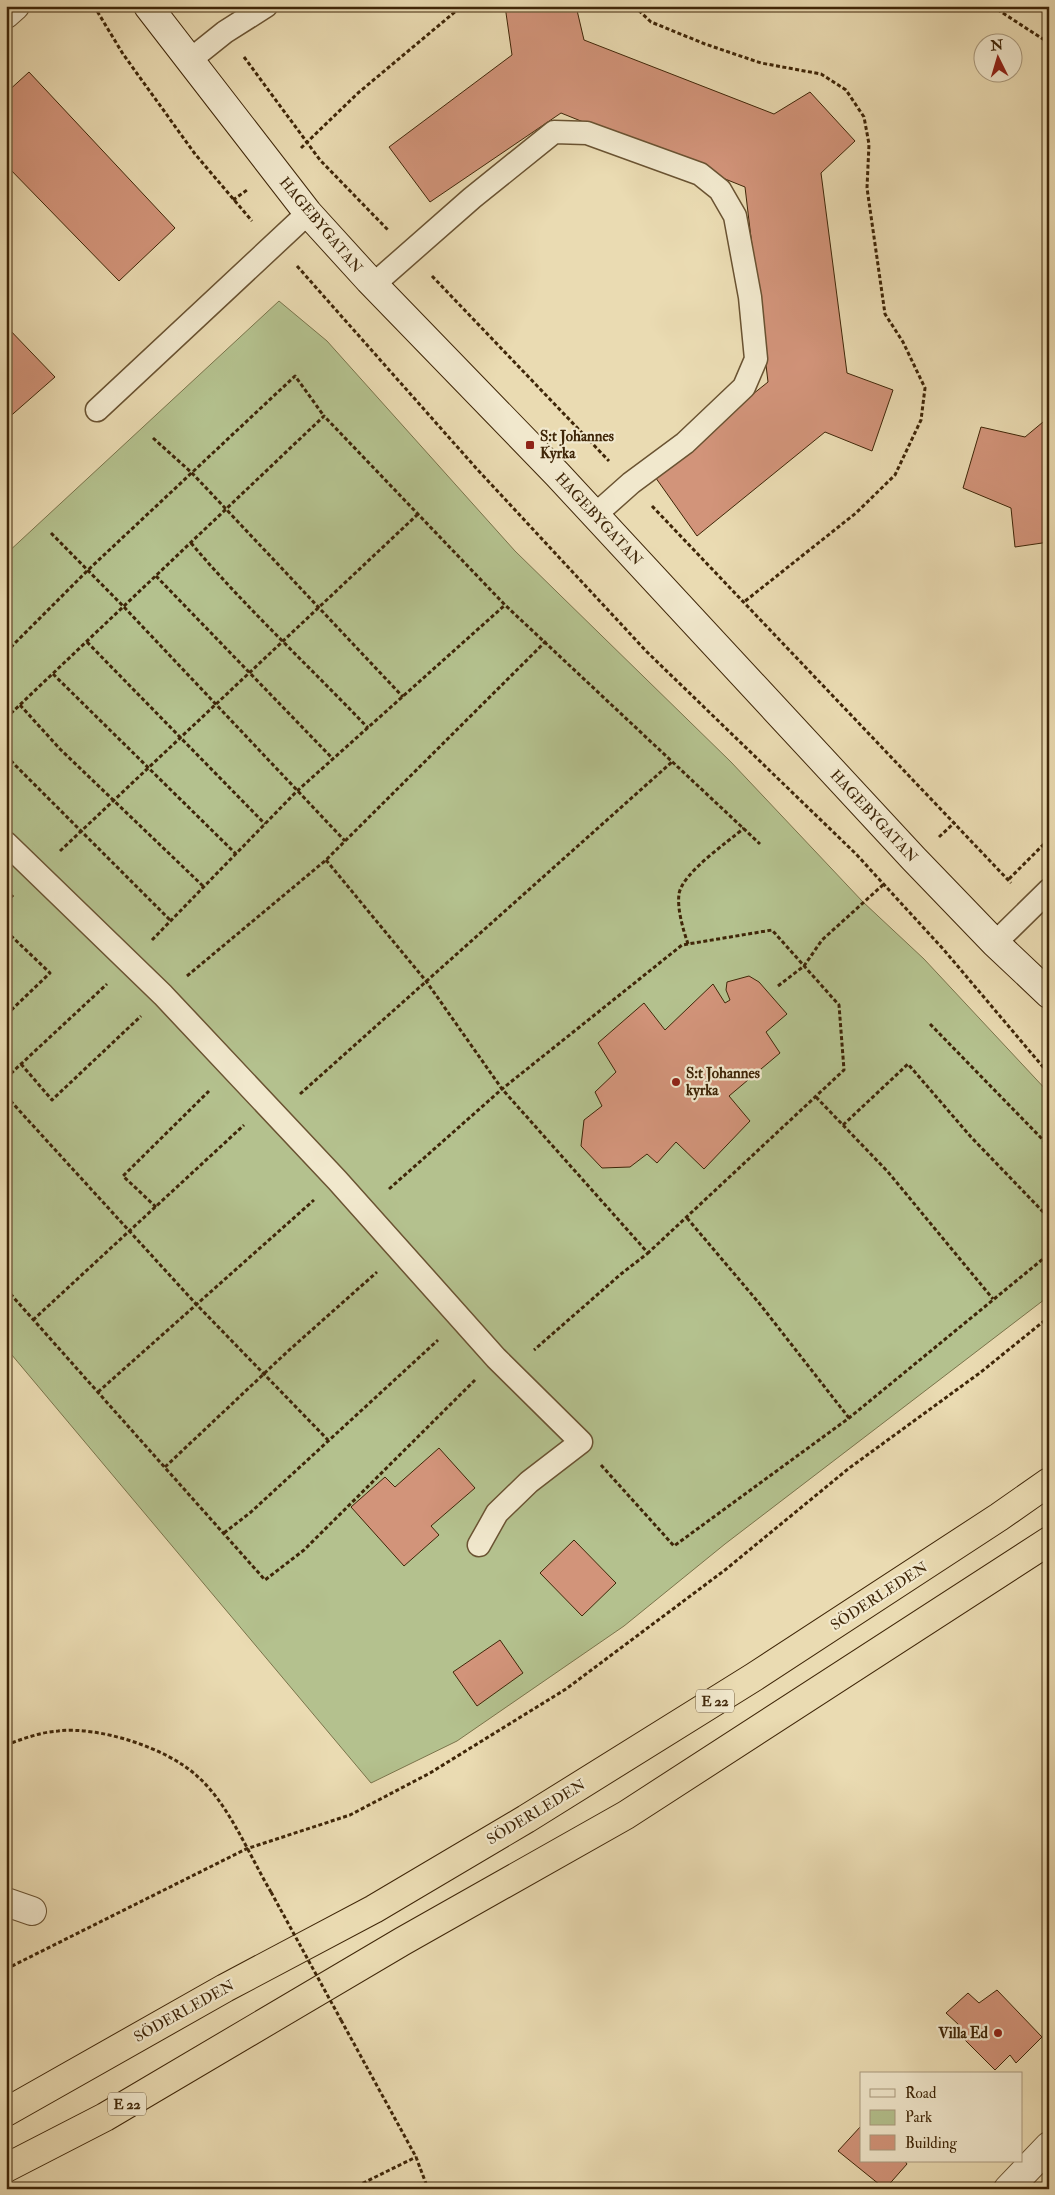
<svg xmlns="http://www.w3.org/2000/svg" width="1055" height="2195" viewBox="0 0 1055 2195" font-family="'IM FELL Double Pica',serif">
<rect width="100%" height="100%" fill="#eadbb2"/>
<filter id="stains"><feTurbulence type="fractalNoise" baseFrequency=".004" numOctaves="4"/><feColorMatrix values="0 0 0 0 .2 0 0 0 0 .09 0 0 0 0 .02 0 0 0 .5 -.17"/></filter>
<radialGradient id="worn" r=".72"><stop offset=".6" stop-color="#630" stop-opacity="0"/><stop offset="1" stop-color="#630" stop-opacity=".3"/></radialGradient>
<path fill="#b4c18e" stroke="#7a744b" d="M279,301l48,40 188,210 216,211 132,140 61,57 125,134v203l-324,248 -101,82 -167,115 -86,42 -365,-435v-794z"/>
<g fill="#d2947a" stroke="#3f2608">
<path d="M505,6h71l8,34 190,74 36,-22 45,49 -34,32 26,200 46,17 -21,61 -47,-19 -128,104 -44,-62 115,-92 -23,-195 -184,-74 -131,89 -41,-55 123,-92z"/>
<path d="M29,72l146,156 -56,53 -113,-116v-72z"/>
<path d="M6,326l49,51 -49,43z"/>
<path d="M1049,417v125l-34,5 -4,-39 -48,-20 18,-61 44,10z"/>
<path d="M749,976l10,6 28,32 -21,18 14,21 -51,43 21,25 -46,48 -28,-27 -19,21 -10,-9 -17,13 -28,1 -21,-22 3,-26 18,-14 -7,-14 21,-20 -18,-29 46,-40 21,27 48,-46 12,19 5,-3 -4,-10 1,-8z"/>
<path d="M439,1448l36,40 -44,38 8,9 -35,31 -53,-59 34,-30 10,10z"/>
<path d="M574,1540l42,43 -34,33 -42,-43z"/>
<path d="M500,1640l23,33 -46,33 -24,-34z"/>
<path d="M997,1990l45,47 -26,26 -6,-8 -15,15 -41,-41 5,-4 -13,-12 22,-20 11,10z"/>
<path d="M861,2126v35h44l2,3 -22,25 -47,-38z"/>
</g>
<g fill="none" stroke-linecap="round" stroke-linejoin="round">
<defs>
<g id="lane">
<path d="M190,60l35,-28 41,-26"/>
<path d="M373,285l99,-87 82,-66 33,1 113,41 20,16 15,26 15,81 6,62 -12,28 -59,56 -54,40 -36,32"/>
<path d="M97,410l211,-197"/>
<path d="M6,843l157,152 174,185 159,178 85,84 -52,40 -32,31 -18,32"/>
<path d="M995,943l54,-53"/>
</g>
<g id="street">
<path d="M6,14l9,-8"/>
<path d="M6,1902l26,9"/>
<path d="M1008,2189l41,-43"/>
</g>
<path id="secondary" d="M148,6l160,207 61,67 188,194 357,385 81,84 54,51"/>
<g id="highway">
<path d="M6,2112l219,-124 149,-79 152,-90 228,-142 245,-160 50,-35"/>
<path d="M6,2168l99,-51 298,-176 223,-126 423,-274"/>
</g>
</defs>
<use href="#lane" stroke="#6a5332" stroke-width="25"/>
<use href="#street" stroke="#6a5332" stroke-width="30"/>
<use href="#secondary" stroke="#3f2608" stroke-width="30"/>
<use href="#highway" stroke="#3f2608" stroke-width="30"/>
<g stroke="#3f2608" stroke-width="3" stroke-dasharray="4 2.5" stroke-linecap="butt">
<path d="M94,6l29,48 72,100 57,67"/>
<path d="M634,6l17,16 54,22 56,19 60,11 25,16 18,27 5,27 -2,44 18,126 18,28 22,46 -4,32 -26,55 -39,38 -112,89"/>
<path d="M992,6l57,37"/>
<path d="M244,57l76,103 68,70"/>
<path d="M301,148l57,-55 104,-87"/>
<path d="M233,200l14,-10"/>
<path d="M297,266l179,202 171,184 209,202 88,96 105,124"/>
<path d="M432,276l177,185"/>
<path d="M153,438l39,35 211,224"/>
<path d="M652,506l359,377"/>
<path d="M51,533l73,74 221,234"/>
<path d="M191,543c55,65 118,123 177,185"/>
<path d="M156,576l177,183"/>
<path d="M87,642l178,182"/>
<path d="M6,652l82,-82 207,-194 29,40"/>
<path d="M53,674l183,180"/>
<path d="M20,705l40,44 144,138"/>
<path d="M6,718l318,-302 181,189 255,239"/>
<path d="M6,756l165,165"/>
<path d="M939,837l16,-15"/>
<path d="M60,851l358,-337"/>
<path d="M326,860l100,121 76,108 146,164 -27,21 -87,76"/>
<path d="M1009,879l40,-40"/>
<path d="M6,902l7,-7"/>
<path d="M6,931l44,42 -44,42"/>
<path d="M152,940l145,-149 208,-186"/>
<path d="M688,944c-5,-15 -11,-35 -9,-50 3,-21 49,-52 65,-66"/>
<path d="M187,976l139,-116 220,-219"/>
<path d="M778,986l26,-20 18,-26 63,-57"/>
<path d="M930,1024l119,122"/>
<path d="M21,1064l31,36 89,-84"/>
<path d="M6,1078l101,-94"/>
<path d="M300,1094l373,-333"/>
<path d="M6,1096l190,208 132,136"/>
<path d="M816,1097l72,75 105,127"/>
<path d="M843,1125l65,-61 63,73 78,81"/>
<path d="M389,1189l113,-100 180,-144 90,-15 67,75 5,65 -196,183"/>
<path d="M156,1207l-33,-31 86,-85"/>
<path d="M687,1218l72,85 90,115"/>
<path d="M6,1289l259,291 39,-30 171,-170"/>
<path d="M33,1320l211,-195"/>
<path d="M98,1392l216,-192"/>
<path d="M601,1465l73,81 175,-128 200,-164"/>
<path d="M165,1467l122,-115 90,-80"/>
<path d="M224,1533l27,-21 187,-172"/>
<path d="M6,1745c16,-6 35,-13 52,-14 41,-5 109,17 139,45 32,28 52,79 74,116"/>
<path d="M6,1969l240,-120 104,-34 80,-42 136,-84 159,-119 123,-101 133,-97 68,-55"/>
<path d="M341,2020l75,137 12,32"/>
<path d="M351,2189l65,-32"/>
</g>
<use href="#lane" stroke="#f1e8cd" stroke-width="22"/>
<use href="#street" stroke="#f1e8cd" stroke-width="28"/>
<use href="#secondary" stroke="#f1e8cd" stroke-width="28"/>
<use href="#highway" stroke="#eadbb2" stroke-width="28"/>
<path stroke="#3f2608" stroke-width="3" stroke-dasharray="4 2.5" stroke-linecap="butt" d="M271,1892l70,128"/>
</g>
<g fill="#8f2418" stroke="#f1e8cd" stroke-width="2">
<rect x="525" y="440" width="10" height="10" rx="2.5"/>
<circle cx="676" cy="1082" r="5"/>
<circle cx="998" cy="2033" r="5"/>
</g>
<g text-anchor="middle" stroke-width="4.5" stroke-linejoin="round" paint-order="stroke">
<g fill="#f1e8cd" stroke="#746043" stroke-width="1">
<rect x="696" y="1689.5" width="38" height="23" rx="4"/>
<rect x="108" y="2092.5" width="38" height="23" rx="4"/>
</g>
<g font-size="14" font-weight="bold" fill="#3f2608">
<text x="715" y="1706">E 22</text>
<text x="127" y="2109">E 22</text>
</g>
<g font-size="15" fill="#3f2608" stroke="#f1e8cd">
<text transform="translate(321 225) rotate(50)" y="5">HAGEBYGATAN</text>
<text transform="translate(599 519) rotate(47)" y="5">HAGEBYGATAN</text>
<text transform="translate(874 816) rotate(47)" y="5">HAGEBYGATAN</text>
<text transform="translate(879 1596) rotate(-33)" y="5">SÖDERLEDEN</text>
<text transform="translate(536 1812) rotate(-31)" y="5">SÖDERLEDEN</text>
<text transform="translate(184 2011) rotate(-29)" y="5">SÖDERLEDEN</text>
</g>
<g font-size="15" font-weight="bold" fill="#3f2608" stroke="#f1e8cd" text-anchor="start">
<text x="540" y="441">S:t Johannes<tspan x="540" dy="17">Kyrka</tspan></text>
<text x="686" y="1078">S:t Johannes<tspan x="686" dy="17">kyrka</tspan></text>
<text x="988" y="2038" text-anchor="end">Villa Ed</text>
</g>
</g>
<rect width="1055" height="2195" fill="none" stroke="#eadbb2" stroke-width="25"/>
<rect x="8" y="8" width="1040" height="2180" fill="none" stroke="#3f2608" stroke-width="2.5"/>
<rect x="12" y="12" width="1030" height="2170" fill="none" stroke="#3f2608"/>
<rect x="860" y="2072" width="162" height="90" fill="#f1e8cd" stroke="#aa9a7e"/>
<rect x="870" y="2089" width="25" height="8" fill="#f1e8cd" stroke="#aa9a7e"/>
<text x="905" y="2098" font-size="15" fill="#3f2608">Road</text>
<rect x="870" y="2110" width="25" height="15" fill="#b4c18e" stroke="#aa9a7e"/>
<text x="905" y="2122" font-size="15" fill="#3f2608">Park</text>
<rect x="870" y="2135" width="25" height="15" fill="#d2947a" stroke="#aa9a7e"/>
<text x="905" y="2148" font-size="15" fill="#3f2608">Building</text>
<g transform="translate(998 58) rotate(355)"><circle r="24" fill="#f1e8cd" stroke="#aa9a7e"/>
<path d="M0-4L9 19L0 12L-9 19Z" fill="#8f2418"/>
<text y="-8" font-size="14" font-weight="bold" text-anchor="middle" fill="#3f2608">N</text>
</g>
<rect width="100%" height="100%" filter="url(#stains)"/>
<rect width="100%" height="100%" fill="url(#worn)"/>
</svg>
